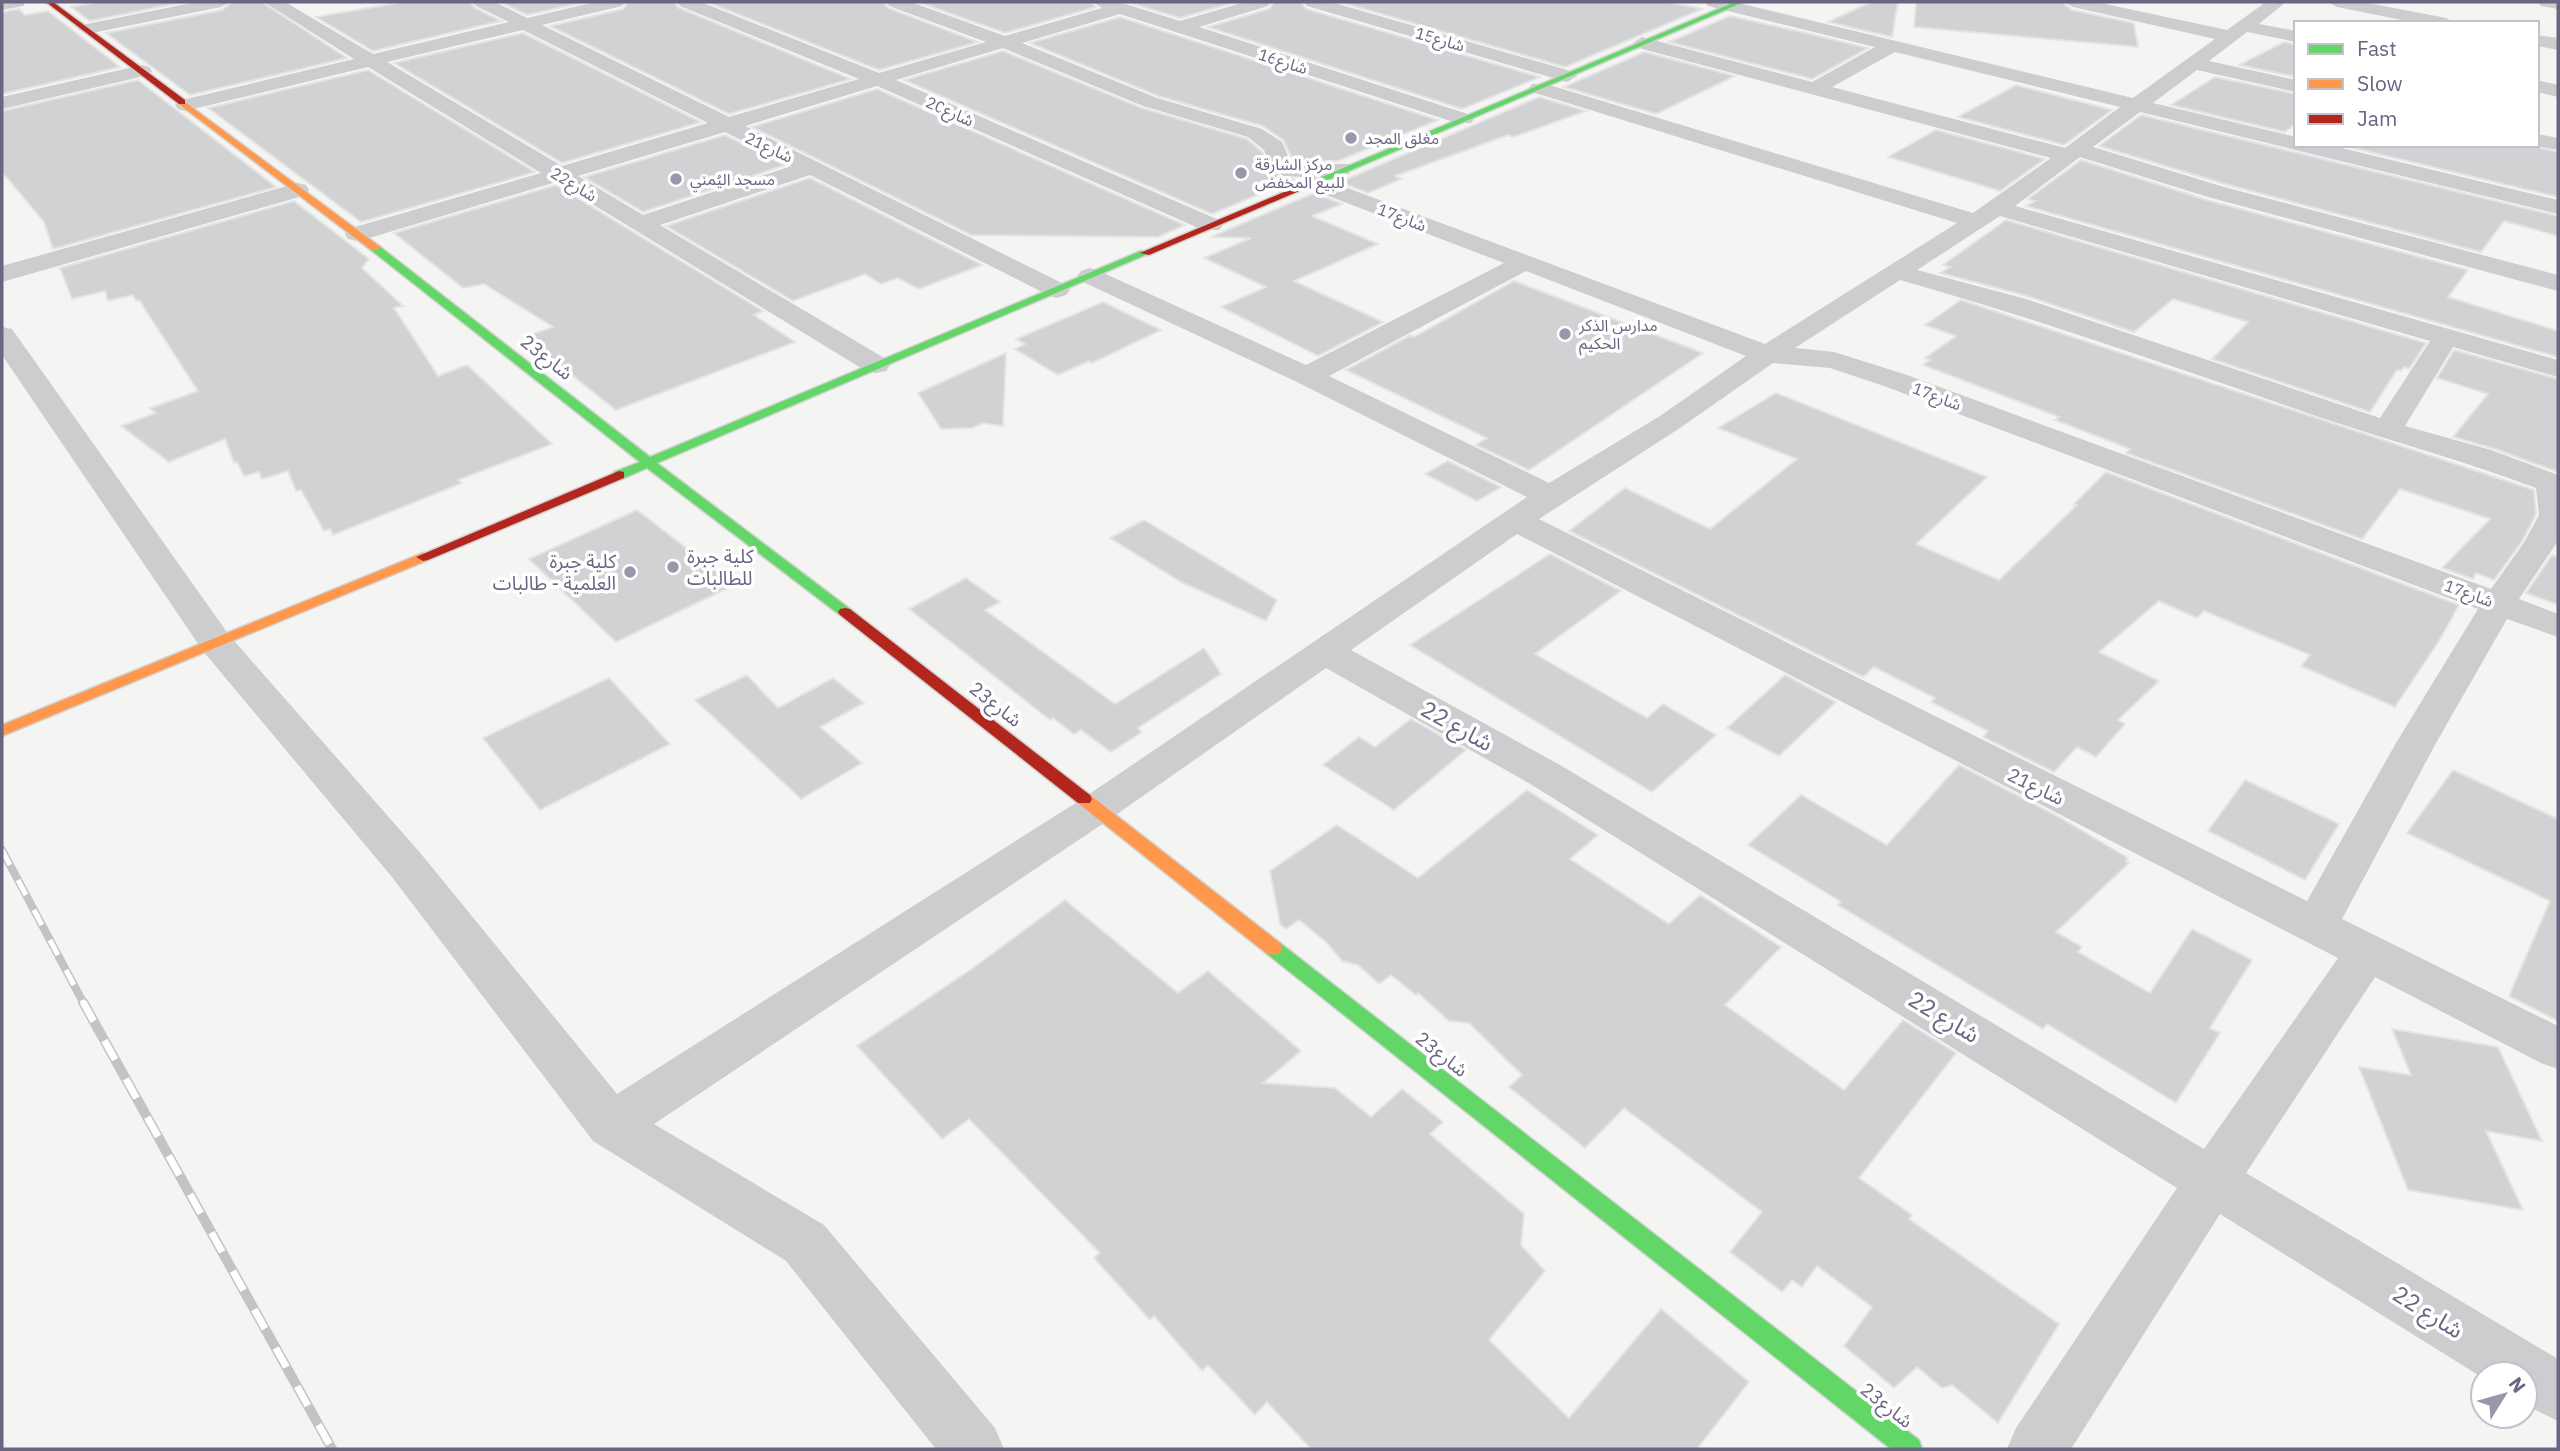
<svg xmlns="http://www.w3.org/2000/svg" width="2560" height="1451" viewBox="0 0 2560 1451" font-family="'IBM Plex Sans','Noto Sans Arabic',sans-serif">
<rect width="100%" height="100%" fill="#f4f5f3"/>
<g fill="#d1d2d3" stroke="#e4e4e3" stroke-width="2">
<path d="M98,2h86l-94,19 -19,-14z"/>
<path d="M232,2h30l85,56 -157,37 -84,-62 116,-23z"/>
<path d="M403,2h67l5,6 26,13 -128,30 -57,-34z"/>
<path d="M500,2h85l-58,13z"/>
<path d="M628,2h46l5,6 172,71 -122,35 -179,-88 73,-17z"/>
<path d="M707,2h176l5,6 90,34 -99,28z"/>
<path d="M918,2h173l5,5 -91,26z"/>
<path d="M1127,2h109l-56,16z"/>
<path d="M1274,2h27l5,7 234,68 -78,32 -254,-82 61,-18z"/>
<path d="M1340,2h328l34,7 -137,58z"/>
<path d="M1871,2h27l-6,35 -64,-15z"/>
<path d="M1916,2h146l10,8 62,13 4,24 -224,-20z"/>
<path d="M19,9l6,6 23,-4 72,56 -118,27v-82z"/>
<path d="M1730,16l76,17 62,15 -56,31 -143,-37z"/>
<path d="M1120,17l318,103 -100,41h-41l-6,-5 -8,-16 -20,-14 -105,-30 -128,-53z"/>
<path d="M523,33l178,89 -139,41 -168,-100z"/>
<path d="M2284,42l12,3v32l-57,-12z"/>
<path d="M1003,51l139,57 105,31 15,13 7,15 12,11 14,1 -83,35 -308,-134z"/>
<path d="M1644,52l91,24 -79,38 -92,-27z"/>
<path d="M368,70l167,102 -174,50 -153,-114z"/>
<path d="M2215,77l81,17v29l-11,9 -114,-27z"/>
<path d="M138,80l138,107 -223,62 -9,-27 -42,-50v-61z"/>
<path d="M2016,85l96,25 -48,35 -106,-28z"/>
<path d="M877,89l308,136 -27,12 -187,-2 -219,-108z"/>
<path d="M1539,97l47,14 -73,26 -5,-2 -113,41 6,3 -33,14 -28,-11z"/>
<path d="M2141,115l417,101v20l-54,-15 -23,31 -256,-68 -126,-38z"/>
<path d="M1936,130l109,29 -45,32 -112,-34z"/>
<path d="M725,135l60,30 -142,47 -59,-35z"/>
<path d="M2341,145h189l28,7v45z"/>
<path d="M2081,160l126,40 261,70 -20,27 110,34v26l-532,-151 9,-5 -7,-2z"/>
<path d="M810,178l172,87 -63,24 -21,-11 -17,6 -16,-10 -72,27 -127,-75z"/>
<path d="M556,185l207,126 -9,4 41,27 -179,68 -92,-73 29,-10 -69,-43 -21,4 -69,-55z"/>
<path d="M1314,193l28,11 -30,12 66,28 -84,37 89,41 -65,34 -97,-49 45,-20 -62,-29 47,-20 -40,-1z"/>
<path d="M294,201l75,58 -7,9 41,38 -9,2 44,68 29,-11 85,79 -94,36 4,3 -129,52 -3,-6 -6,2 -23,-41 -5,1 -8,-20 -26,8 -3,-7 -15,4 -7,-14 -3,1 -9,-24 -56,23 -48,-36 35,-13 -6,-5 48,-17 -59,-91 -3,1 -3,-6 -25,6 -3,-10 -33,8 -12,-31z"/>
<path d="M2006,220l420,123 -17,26 -5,-2 -3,4 -4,-1 -27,42 -158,-53 36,-37 -75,-23 -39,33 -107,-36 -87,-23 10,-6 -7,-2z"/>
<path d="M1514,281l189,72 -174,117 -53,-25 11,-7 -141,-68 65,-35 3,2z"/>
<path d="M1961,300l573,190 2,24 -13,26 -29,40 -18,-7 -3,6 -31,-11 48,-49 -90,-30 -38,50 -236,-86 4,-4 -75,-29 4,-3 -136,-52 7,-5 -5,-2 31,-22 -31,-11z"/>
<path d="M1103,302l58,28 -69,33 -3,-2 -31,14 -43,-26 10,-5 -9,-5z"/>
<path d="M2454,350l104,29v93l-66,-24 -39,-11 35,-43 -51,-16z"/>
<path d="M1006,353l-3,73 -20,-3 -11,5 -31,1 -23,-36z"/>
<path d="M1776,393l211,84 -71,67 83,36 78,-75 -3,-1 32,-32 353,133 -20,36 -44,66 -94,-41 9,-11 -106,-44 -7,7 -38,-17 -60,51 60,29 -41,39 7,4 -29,33 -19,-10 -23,25 -71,-35 5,-6 -57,-29 4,-4 -61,-31 -11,10 -294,-146 56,-43 85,41 87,-70 -79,-31z"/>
<path d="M1448,461l53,26 -24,14 -52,-27z"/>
<path d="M637,510l97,75 -118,57 -87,-83z"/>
<path d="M1144,520l133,80 -11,21 -85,-39 -71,-44z"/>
<path d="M1550,554l71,37 -86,63 112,64 16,-14 53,31 -64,57 -242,-147z"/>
<path d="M2552,555l6,2v48l-32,-12z"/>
<path d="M966,578l34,24 -15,8 130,94 89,-56 17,26 -83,54 4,4 -31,20 -30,-22 -7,4 -21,-16 -3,2 -141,-111z"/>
<path d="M747,675l31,33 55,-30 31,25 -44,24 42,36 -61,36 -106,-99z"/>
<path d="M1785,675l51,27 -57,54 -52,-28z"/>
<path d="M609,678l61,66 -130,66 -57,-72z"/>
<path d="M1411,719l55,31 -72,60 -71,-45 36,-28 16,10z"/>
<path d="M1959,765l100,52 69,41 -2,3 3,2 -73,69 26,15 -4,5 72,41 42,-64 60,31 -42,68 10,5 -44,70 -129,-79 -4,5 -205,-124 3,-3 -93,-57 53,-50 86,50z"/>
<path d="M2453,770l105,49v202l-49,-25 41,-95 -143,-68z"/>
<path d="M2245,780l94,44 -34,56 -97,-49z"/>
<path d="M1527,790l71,45 -28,24 99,65 31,-29 81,52 -56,58 119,85 59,-70 53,33 -97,125 53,37 -3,4 150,105 -61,99 -46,-38 -10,3 -25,-21 -23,21 -50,-42 28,-39 -55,-41 -15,21 -10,-7 -10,12 -52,-40 32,-40 -138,-104 -39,40 -76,-61 13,-12 -53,-52 -20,-2 -31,-28 -2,2 -25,-20 -12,9 -21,-19 -16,-4 -16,-19 -27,-22 -13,9 -6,-5 -10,-53 67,-46 81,53z"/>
<path d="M1065,900l113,93 30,-22 93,80 -38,32 72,5 36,29 31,-28 41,33 -13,12 94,80 -3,31 24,26 -56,69 80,78 92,-109 88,73 -52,67h-386l-44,-47 -12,13 -47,-50 -6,6 -48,-55 -4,4 -56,-62 6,-5 -131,-134 -27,20 -85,-93 116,-78z"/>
<path d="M2392,1029l106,18 44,94 -56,-10 37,79 -115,-20 -49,-123 52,8z"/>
</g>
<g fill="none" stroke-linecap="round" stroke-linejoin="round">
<defs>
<g id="fast">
<path d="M1735,2h9l-428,183 -8,-2z"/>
<path d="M371,246h8l271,211 491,-206 9,2 -493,210 193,146 2,3 -2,3h-10l-193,-147 -23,10h-10v-6l26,-10 -269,-212z"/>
<path d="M1273,941l7,2 639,497 3,9h-31l-625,-496 -2,-5 2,-5z"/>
</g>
<g id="slow">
<path d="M182,100l197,146v4h-8l-192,-146v-4z"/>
<path d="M423,553l5,1 2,3 -2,3 -426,176v-11z"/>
<path d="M1084,793l6,2 190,148 2,5 -2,5 -7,2 -7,-2 -188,-150 -2,-4 2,-4z"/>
</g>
<g id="jam">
<path d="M46,2h7l132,98v4h-6z"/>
<path d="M1310,181l8,2 -169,72 -9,-2z"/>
<path d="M619,471l5,1v6l-196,82 -5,1 -7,-4z"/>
<path d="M845,608l5,1 240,186 2,4 -2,4h-12l-238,-188 -2,-3 2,-3z"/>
</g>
</defs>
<use href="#fast" stroke="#d2d2d2" stroke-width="3"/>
<use href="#slow" stroke="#d2d2d2" stroke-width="3"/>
<use href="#jam" stroke="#d2d2d2" stroke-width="3"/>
<g fill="#cdccce" fill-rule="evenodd">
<path d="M2,2h24l-3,4 -21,4z"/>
<path d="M196,2h34l-9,5 -134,27 -9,-5 9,-5z"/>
<path d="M264,2h21l88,52 136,-32 -33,-16 -3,-4h22l32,16 68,-16h30l-3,4 -80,19 187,92 130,-38 -179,-73 -3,-4h24l178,71 107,-31 -97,-36 -3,-4h25l94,34 97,-28 -9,-6h26l61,19 65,-19h26l-3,4 -69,21 272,88 3,4 -3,4h-14l-337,-109 -98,29 135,55 105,31 20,13 7,16 7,6h53l3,5 -3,5 -31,3 447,167 192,-121 -425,-131 -3,-4 3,-4h14l427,129 78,-55 -416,-111 -2,-4 9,-6 170,45 63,-35 -167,-41 -3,-4h29l399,96 82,-59 -142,-32 -9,-5h32l131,28 39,-28h20l-27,22 37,7v11l-49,-10 -38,29 87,19v12l-99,-22 -44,33 143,34v8h33l229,55v14l-418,-102 -47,35 131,40 334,88v16l-350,-94 -128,-40 -65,49 543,154v17l-105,-30 -48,79 86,24 67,25v66l-39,58 39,15v23l-51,-18 -71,124 -94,176 216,107v43l-17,-6 -166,-86 -129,196 312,186v62l-33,-16v-31h-42v4l-263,-164 -149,235h-64l9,-21 161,-240 -645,-403 -206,-117 -216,151 -456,305 170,101 171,203 9,21h-68l-150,-188 -193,-120 -201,-264 -189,-226 -201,-296v-28l10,2 217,306 193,220 195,239 465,-295 445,-302 -230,-115 -216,-101 -4,-5 4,-5 9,-3 9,3 207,94 198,-102 -199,-76 -3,-5 3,-5 -22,-1 -12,-10 -7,-16 -16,-13 -105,-31 -140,-58 -107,32 323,140 4,5 -4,5h-16l-326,-144 -132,40 321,159 4,5 -4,5 -9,3 -9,-3 -238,-120 -150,50 226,134 4,6 -4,6 -10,2 -10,-2 -310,-189 -190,57 -9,2 -9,-2 -3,-5 3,-5 193,-56 -173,-106 -183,44 -7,-2 -3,-4 3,-4 176,-42zM523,30l185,93 -146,43 -175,-104zM1895,52l225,55 -55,41 -233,-61zM725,132l67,34 -149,49 -65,-39zM2000,216l430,125 -50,77 -354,-119 -109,-29zM1526,271l220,85 -86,60 -111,67 -220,-107zM1900,280c142,40 280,89 419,137 72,24 146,44 217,71l3,27 -14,26 -34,48 -587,-215 -70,-22 -39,-4zM1773,363l57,5 54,18 594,223 -82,134 -89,158 -768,-382 141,-91zM1517,534l821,424 -134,191 -644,-384 -209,-115z"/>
<path d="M1304,2h27l243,70 3,4 -10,6 -7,-2 -253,-74z"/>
<path d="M2328,2h35l83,16 9,5h-38l-80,-16z"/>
<path d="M2538,2h20v7l-17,-3z"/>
<path d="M2537,35l21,3v12l-21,-4z"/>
<path d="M142,65l7,2 3,4 -3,4 -147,34v-12z"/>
<path d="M2537,80l21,5v12l-21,-5z"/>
<path d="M2537,134l21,4v12l-26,-5h5z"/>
<path d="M298,183l8,2 3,5 -3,5 -304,87v-16z"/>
</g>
<use href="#fast" fill="#63d668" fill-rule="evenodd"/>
<use href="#slow" fill="#ff974d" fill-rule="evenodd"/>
<use href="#jam" fill="#b3261e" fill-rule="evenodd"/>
<defs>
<path id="rail-far1" d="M2,850l82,154"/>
<path id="rail" d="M83,1002l249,447"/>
</defs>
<use href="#rail-far1" stroke="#c3c3c5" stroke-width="8"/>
<use href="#rail" stroke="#c3c3c5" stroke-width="10"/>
<use href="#rail-far1" stroke="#fff" stroke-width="5" stroke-dasharray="17" stroke-linecap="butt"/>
<use href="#rail" stroke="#fff" stroke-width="7" stroke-dasharray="22" stroke-linecap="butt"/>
</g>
<g fill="#9a97aa" stroke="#fff" stroke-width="2.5">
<circle cx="1351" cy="138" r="7"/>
<circle cx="1241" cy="173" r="7"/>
<circle cx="676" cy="179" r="7"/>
<circle cx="1565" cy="334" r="7"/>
<circle cx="673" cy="567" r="7"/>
<circle cx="630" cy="572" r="7"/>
</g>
<g text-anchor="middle" stroke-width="7" stroke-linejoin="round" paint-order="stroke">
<g font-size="16" fill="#696582" stroke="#fff">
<text transform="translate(1440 39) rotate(16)" y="6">شارع15</text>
<text transform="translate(1283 61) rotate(18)" y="6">شارع16</text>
<text transform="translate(950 111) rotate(24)" y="6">شارع20</text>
<text transform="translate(769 147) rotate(25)" y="6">شارع21</text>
<text transform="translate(574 184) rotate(31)" y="6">شارع22</text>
<text transform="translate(1402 217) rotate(21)" y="6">شارع17</text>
<text transform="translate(1937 396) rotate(21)" y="6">شارع17</text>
<text transform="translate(2469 593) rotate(20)" y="6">شارع17</text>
</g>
<g font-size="16" fill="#696582" stroke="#fff" text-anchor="start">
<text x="1365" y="144">مغلق المجد</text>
<text x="1255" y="170">مركز الشارقة<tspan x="1255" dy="18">للبيع المخفض</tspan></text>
<text x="690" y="185">مسجد اليُمني</text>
<text x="1579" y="331">مدارس الذكر<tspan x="1579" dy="18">الحكيم</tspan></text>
</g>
<g font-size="19" fill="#696582" stroke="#fff">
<text transform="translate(547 357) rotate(38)" y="7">شارع23</text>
<text transform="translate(996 704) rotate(38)" y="7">شارع23</text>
<text transform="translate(2036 786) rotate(26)" y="7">شارع21</text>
<text transform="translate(1442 1054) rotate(38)" y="7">شارع23</text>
<text transform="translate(1887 1405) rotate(38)" y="7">شارع23</text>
</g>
<g font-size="19" fill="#696582" stroke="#fff" text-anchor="start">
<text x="687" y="563">كلية جبرة<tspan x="687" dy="22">للطالبات</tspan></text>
<text x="616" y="568" text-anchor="end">كلية جبرة<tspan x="616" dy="22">العلمية - طالبات</tspan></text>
</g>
<g font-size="23" fill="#696582" stroke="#fff">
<text transform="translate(1457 726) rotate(29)" y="8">شارع 22</text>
<text transform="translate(1944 1017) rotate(31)" y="8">شارع 22</text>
<text transform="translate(2428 1312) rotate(32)" y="8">شارع 22</text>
</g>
</g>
<rect width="2560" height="1451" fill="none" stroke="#696582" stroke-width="7"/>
<rect x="2294" y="21" width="245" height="126" fill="#ffffff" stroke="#c3c1cd" stroke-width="2"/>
<rect x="2308" y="44" width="35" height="10" fill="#63d668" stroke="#c3c1cd" stroke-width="2"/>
<text x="2357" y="56" font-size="21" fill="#696582">Fast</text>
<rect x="2308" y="79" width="35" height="10" fill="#ff974d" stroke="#c3c1cd" stroke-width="2"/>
<text x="2357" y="91" font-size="21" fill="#696582">Slow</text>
<rect x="2308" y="114" width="35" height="10" fill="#b3261e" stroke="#c3c1cd" stroke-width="2"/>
<text x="2357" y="126" font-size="21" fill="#696582">Jam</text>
<g transform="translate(2504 1395) rotate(53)"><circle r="33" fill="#ffffff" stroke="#c3c1cd" stroke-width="2"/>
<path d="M0-5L12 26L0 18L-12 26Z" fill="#9a97aa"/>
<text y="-10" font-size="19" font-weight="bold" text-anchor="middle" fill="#696582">N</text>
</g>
</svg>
